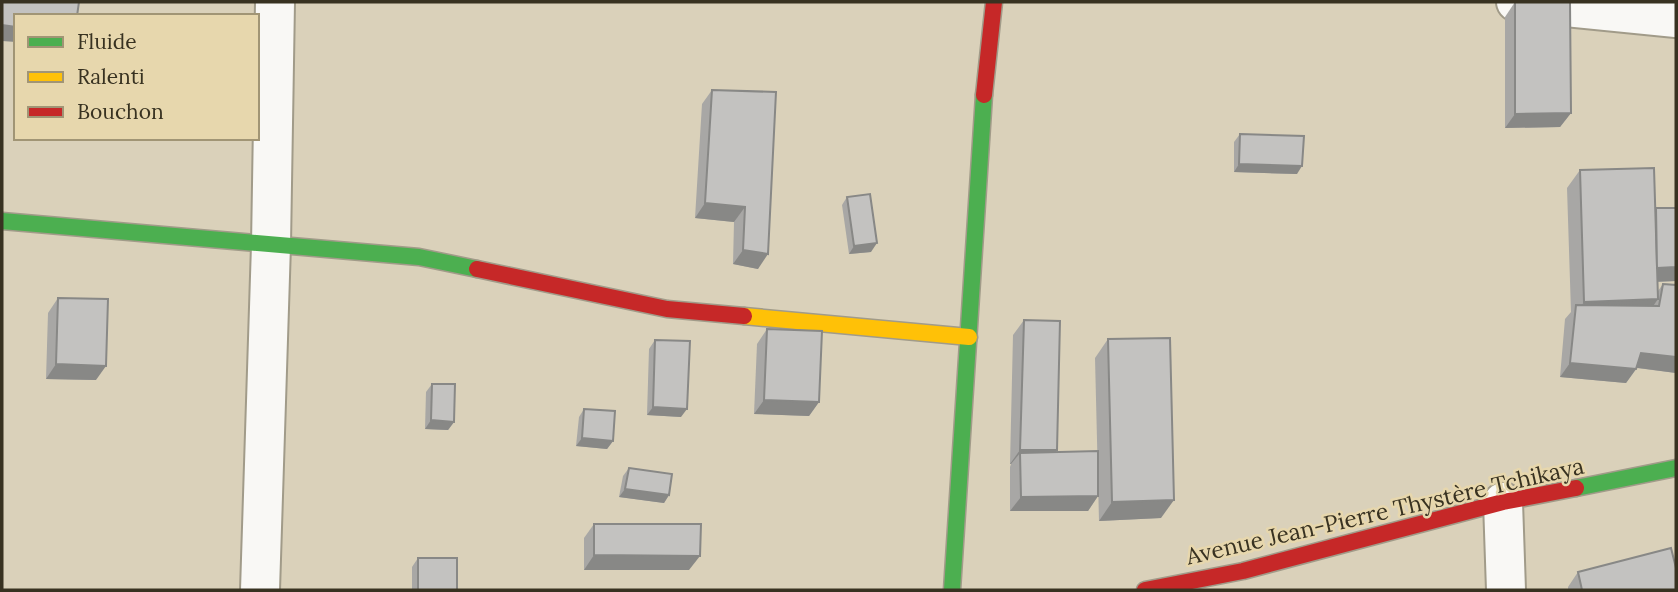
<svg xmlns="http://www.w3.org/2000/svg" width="1678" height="592" viewBox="0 0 1678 592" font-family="Lora,serif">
<rect width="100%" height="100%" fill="#dad1ba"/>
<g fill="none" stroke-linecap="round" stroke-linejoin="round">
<defs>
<g id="street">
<path d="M1516,2l160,16"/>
<path d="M1503,502l3,88"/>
<path d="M260,590l11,-345 4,-243"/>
</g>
<g id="fast">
<path d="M2,221l417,36 58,12"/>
<path d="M1576,488l100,-20"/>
<path d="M952,590l32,-495"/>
</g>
<path id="slow" d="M744,316l225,21"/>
<g id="jam">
<path d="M984,95l10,-93"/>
<path d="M477,269l190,40 77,7"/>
<path d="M1145,590l98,-19 260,-69 73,-14"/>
</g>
</defs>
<use href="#street" stroke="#a19b89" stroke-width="42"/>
<use href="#fast" stroke="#a19b89" stroke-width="19"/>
<use href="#slow" stroke="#a19b89" stroke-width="19"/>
<use href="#jam" stroke="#a19b89" stroke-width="19"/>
<use href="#street" stroke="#f9f8f5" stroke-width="38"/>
<use href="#fast" stroke="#4caf50" stroke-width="16"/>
<use href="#slow" stroke="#ffc107" stroke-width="16"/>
<use href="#jam" stroke="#c62828" stroke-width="16"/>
</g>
<g fill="#a8a7a5">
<path d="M1515,2l56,111 -11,14 -55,1v-111z"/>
<path d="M712,90l64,2 -18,177 -25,-5 1,-42 -39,-4 7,-114z"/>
<path d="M1240,134l57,40 -63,-2v-30z"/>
<path d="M1580,170l75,39 21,72 -19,1 1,9 5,-7 13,1v88l-39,-5 -11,15 -66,-6 5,-58 6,-7 -4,-124z"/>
<path d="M847,197l24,55 -22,2 -7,-49z"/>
<path d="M58,298l38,82 -50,-1 2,-66z"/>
<path d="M1024,320l33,130 -1,2 42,44 -10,15h-78v-44l1,-3h-1l3,-129z"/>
<path d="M767,329l52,73 -10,14 -55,-2 3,-70z"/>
<path d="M1108,339l53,179 -62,3 -4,-163z"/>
<path d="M655,340l26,77 -34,-2 2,-66z"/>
<path d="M432,384l22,38 -6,8 -23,-1 1,-37z"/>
<path d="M584,409l29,32 -6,8 -31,-3 3,-29z"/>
<path d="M629,468l40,27 -5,8 -45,-6 4,-21z"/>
<path d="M594,524l95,46h-105v-32z"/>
<path d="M418,558l39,32h-45v-23z"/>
<path d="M1578,572l98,18h-108v-3z"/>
</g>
<g fill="#888886">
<path d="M2,25l14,2v15l-14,-1z"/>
<path d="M1571,113l-11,14 -55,1 10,-14z"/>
<path d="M1239,164l63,2 -5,8 -63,-2z"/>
<path d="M705,203l40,4 -11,15 -39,-4z"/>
<path d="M877,243l-6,9 -22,2 5,-8z"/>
<path d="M743,250l25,4 -10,15 -25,-5z"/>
<path d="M1676,267v14l-30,1 10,-14z"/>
<path d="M1658,299l-13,19 -70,-3 9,-13z"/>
<path d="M1641,353l35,4v16l-45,-6z"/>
<path d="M1570,363l66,6 -10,14 -66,-6z"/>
<path d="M56,364l50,2 -10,14 -50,-1z"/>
<path d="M764,400l55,2 -10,14 -55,-2z"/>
<path d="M653,407l34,2 -6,8 -34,-2z"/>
<path d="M431,420l23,2 -6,8 -23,-1z"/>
<path d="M582,438l31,3 -6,8 -31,-3z"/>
<path d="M1020,450h37l-10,15 -27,-12 -9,11h-1z"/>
<path d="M625,489l44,6 -5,8 -45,-6z"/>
<path d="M1098,496l-10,15h-78l11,-14z"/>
<path d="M1174,500l-13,18 -62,3 13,-19z"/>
<path d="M594,555l106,1 -11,14h-105z"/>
</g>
<g fill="#c3c2c0" stroke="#888886" stroke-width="2">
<path d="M2,2h77l-2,14h-61v11l-14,-2z"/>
<path d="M1515,2h55l1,111 -56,1z"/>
<path d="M712,90l64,2 -8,162 -25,-4 2,-43 -40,-4z"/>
<path d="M1240,134l64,2 -2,30 -63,-2z"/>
<path d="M1654,168l4,131 -74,3 -4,-132z"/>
<path d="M870,194l7,49 -23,3 -7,-49z"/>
<path d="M1656,208h20v59l-19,1z"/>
<path d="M1663,284l13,1v72l-35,-4 -5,16 -66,-6 6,-58 83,1z"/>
<path d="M58,298l50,1 -2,67 -50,-2z"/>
<path d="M1024,320l36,1 -3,129h-37z"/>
<path d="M767,329l55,2 -3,71 -55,-2z"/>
<path d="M1170,338l4,162 -62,2 -4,-163z"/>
<path d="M655,340l35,1 -3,68 -34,-2z"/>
<path d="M432,384h23l-1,38 -23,-2z"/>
<path d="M584,409l31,2 -2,30 -31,-3z"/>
<path d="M1098,451v45l-77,1 -1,-44z"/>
<path d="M629,468l43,6 -3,21 -44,-6z"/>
<path d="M594,524h107l-1,32 -106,-1z"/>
<path d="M1671,548l5,20v22h-94l-4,-18z"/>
<rect x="418" y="558" width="39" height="32"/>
</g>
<g text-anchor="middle" stroke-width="5" stroke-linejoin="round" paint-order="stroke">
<g font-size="23" fill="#383221" stroke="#e7d7ad">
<text transform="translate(1385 511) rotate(-13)" y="8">Avenue Jean-Pierre Thystère Tchikaya</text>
</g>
</g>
<rect width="1678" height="592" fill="none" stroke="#383221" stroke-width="7"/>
<rect x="14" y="14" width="245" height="126" fill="#e7d7ad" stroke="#a19575" stroke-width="2"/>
<rect x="28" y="37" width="35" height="10" fill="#4caf50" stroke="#a19575" stroke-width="2"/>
<text x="77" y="49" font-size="21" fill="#383221">Fluide</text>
<rect x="28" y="72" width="35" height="10" fill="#ffc107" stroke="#a19575" stroke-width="2"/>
<text x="77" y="84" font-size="21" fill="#383221">Ralenti</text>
<rect x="28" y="107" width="35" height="10" fill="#c62828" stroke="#a19575" stroke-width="2"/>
<text x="77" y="119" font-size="21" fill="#383221">Bouchon</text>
</svg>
